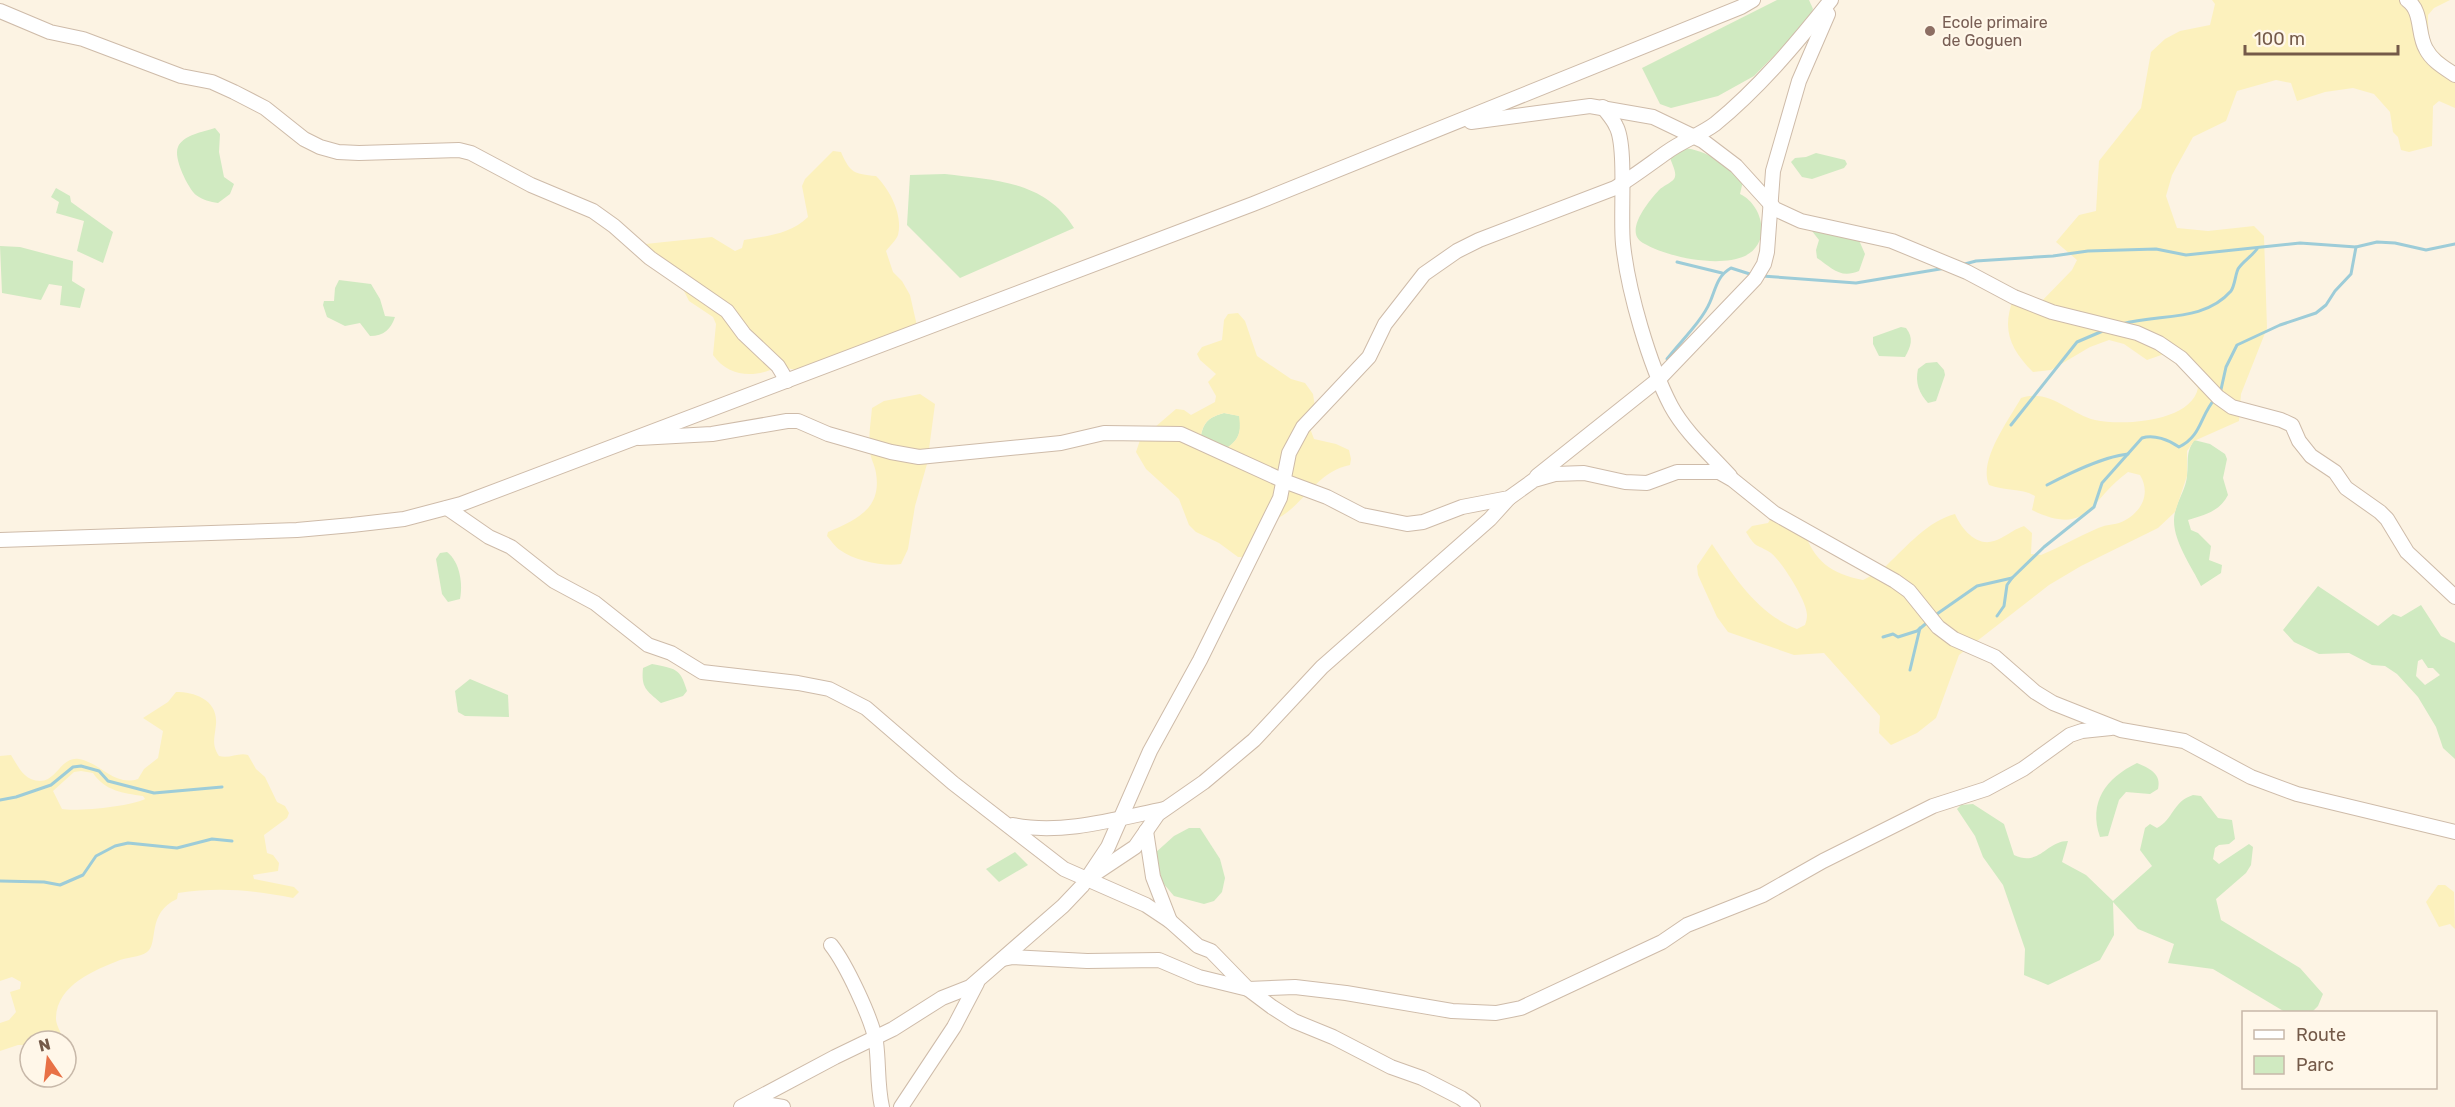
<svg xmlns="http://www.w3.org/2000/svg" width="2455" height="1107" viewBox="0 0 2455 1107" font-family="Rubik,sans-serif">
<rect width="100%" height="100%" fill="#fcf3e3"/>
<g fill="#d0eac1" fill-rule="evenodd">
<path d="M1777,0h32l4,9 -5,12 -54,55 -36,20 -47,12 -11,-4 -18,-36z"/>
<path d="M215,128l5,6 -1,18 5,25 10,7 -4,10 -12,9c-8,-1 -15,-3 -22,-8 -8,-7 -23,-37 -18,-48 5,-12 25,-15 37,-19z"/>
<path d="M1683,148c25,2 42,17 60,33l-3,13c23,11 32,49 5,62 -27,12 -78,1 -102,-13 -20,-11 6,-42 16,-53 4,-4 12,-7 15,-11 4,-6 -3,-16 -4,-22z"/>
<path d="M1816,153l29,7 2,4 -3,4 -32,11 -10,-2 -11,-15 4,-4 11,-1z"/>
<path d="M945,174c49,6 101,7 129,54l-114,50 -53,-53 3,-50z"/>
<path d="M56,188l14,8 1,6 42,30 -10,31 -26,-12 7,-30 -28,-8 3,-11 -8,-5z"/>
<path d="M1815,228l43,10 7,16 -6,17c-19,8 -27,-3 -42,-13l-1,-8 3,-10 -7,-9z"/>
<path d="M0,246l20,1 53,14 -1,20 13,8 -5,19 -20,-3 2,-19 -13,-2 -8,16 -39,-7z"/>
<path d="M339,280l32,4 9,15 5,17 10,1c-4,12 -11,19 -25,19l-10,-13 -15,3 -18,-9 -4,-12 1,-4h10l1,-13z"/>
<path d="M1901,327l5,1c8,10 5,18 -1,29l-26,-1 -6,-12v-7z"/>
<path d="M1937,362l7,8 1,5 -9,26 -8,2c-9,-10 -13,-20 -10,-34l8,-6z"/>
<path d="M1224,413l16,3c1,15 0,23 -13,32l-26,-13c3,-14 9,-18 23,-22z"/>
<path d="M2194,440l16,4 15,10 2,5 -4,19 5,17c-8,16 -23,20 -40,25l3,10 7,3 13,13 -2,14 13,5 -1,8 -20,13c-10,-21 -32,-50 -26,-74 3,-13 11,-23 12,-36 2,-16 -2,-21 7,-36z"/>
<path d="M447,552c13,10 16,32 13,47l-12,3 -6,-8 -6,-35 4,-6z"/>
<path d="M2318,586l60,40 15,-12 8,3 20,-12 20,31 14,7v116l-12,-11 -7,-21 -18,-30 -21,-23 -12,-8 -13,-1 -23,-12 -30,1 -25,-12 -11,-12zM2422,659l6,9h5l7,7 -15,10 -9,-9 2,-15z"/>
<path d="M652,664c23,5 28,3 35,27l-4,5 -22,7c-15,-13 -20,-15 -18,-35z"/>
<path d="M470,679l38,16 1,22 -44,-1 -7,-4 -3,-21z"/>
<path d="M2137,763c12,5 25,11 21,26l-8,5 -24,-2 -7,8 -11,36 -8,1c-12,-35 6,-59 37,-74z"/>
<path d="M2193,795l8,1 17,22 14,2 3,19 -6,5 -10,1 -4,3 -2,11 6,5 30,-20 4,3 -2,18 -5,8 -30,26 5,21 79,48 23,26 -5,12 -6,6h-27l-72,-43 -45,-6 6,-19 -36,-15 -25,-27 1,33 -14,25 -52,25 -24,-10 1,-26 -22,-64 -20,-28 -8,-21 -18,-27 4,-4 12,-1 31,20 10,31c26,12 32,-14 54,-14l-6,21 24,13 27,26 39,-35 -12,-16 5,-22 5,-4 7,4c17,-9 15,-26 36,-33z"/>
<path d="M1189,828h11l20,31 5,19 -3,14 -8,9 -10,3 -30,-8 -11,-13 -9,-29 20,-18z"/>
<path d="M1015,852l13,13 -29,17 -13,-13z"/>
</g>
<g fill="#fcf1bd" fill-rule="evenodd">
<path d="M2212,0h238l-16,8 -6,7c0,30 4,34 27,51v42l-16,-7 -6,5 -1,40 -23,6 -8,-2 -3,-13 -5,-5 -3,-20 -16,-18 -21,-6 -28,4 -28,9 -6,-18 -15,-3 -39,11 -11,30 -33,16 -21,38 -6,21 11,32 31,3 46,-5 10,10 3,92 -26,66 -2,27 -45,20 -7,10v25l-12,36 -17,16 -77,38 -32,19 -90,70 -23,63 -19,15 -26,12 -12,-12 1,-17 -56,-63 -30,2 -66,-23 -11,-15 -19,-42 -1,-9 15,-22c23,34 46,70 85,85l8,-4c1,-3 2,-6 2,-10 0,-14 -25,-53 -36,-62 -15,-10 -14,-3 -25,-21l6,-6 16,-3 6,-10 30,17c9,31 28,44 59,50 8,-4 18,-9 24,-15 20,-19 41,-44 68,-51 6,14 21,33 39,27 10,-3 18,-11 30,-15l8,7 -1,21 10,1c19,-8 37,-18 55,-26 8,-4 15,-4 23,-6 21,-8 33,-28 21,-48l-12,-3c-38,27 -39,66 -96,38l3,-14c-13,-8 -31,-5 -46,-11 -11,-25 20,-65 32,-87 28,-10 49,16 74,22 28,6 96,2 103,-32l-22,-27 -9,-8 -20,7 -23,-16 -15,-4 -19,7 -39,23 -18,2c-23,-23 -32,-43 -19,-75l23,9 35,-36 5,-10 -21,-18 23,-27 17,-4 3,-50 42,-53 10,-56 14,-13 15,-8 30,-6 5,-21z"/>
<path d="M833,151l8,1c9,21 13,22 35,24 14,14 27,39 22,59 -2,5 -8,11 -12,16l7,21 9,9 8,14 7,31 -121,44 -18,-4c-22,13 -50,11 -65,-11l3,-31 -3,-7 -24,-16 -12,-24 -41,-32 76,-8 23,14 7,-3 2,-8c23,-4 47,-6 64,-23l-6,-31 3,-7z"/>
<path d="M1238,313l7,8 12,35 34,23 14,4 8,11 2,13 -7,16 6,16 22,5 13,6 2,9 -1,6c-37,7 -49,48 -83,58l-17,34h-12l-19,-14 -23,-11 -7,-7 -10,-26 -33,-30 -10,-17 4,-12 36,-31 8,1 7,5 24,-13 1,-6 -8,-14 8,-8 -16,-14 -3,-6 5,-7 20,-7 2,-20 4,-6zM1224,413l15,3c2,15 1,23 -12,32l-19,-8 -7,-5c3,-14 9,-18 23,-22z"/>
<path d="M920,394l15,10 -8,60 -12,42 -7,43 -7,15c-16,3 -46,-3 -61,-14 -5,-3 -9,-10 -13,-14l1,-4c28,-12 54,-23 48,-59 -1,-8 -6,-15 -6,-23 -2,-13 1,-29 2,-42l12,-7z"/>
<path d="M176,692c19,0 42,8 40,32 -1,13 -5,20 3,32 11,3 19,-4 29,-1l8,14 9,8 12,25 8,4 4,7 -2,5 -23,17 3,18 6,2 6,8 -1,8 -25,4 1,4 40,8 5,5 -6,6c-39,-8 -75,-11 -115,-5l-1,6c-31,14 -18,45 -30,53 -7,5 -18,5 -27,8 -25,10 -64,25 -64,59 0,5 4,12 6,17l-3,5h-29v4h-12l-18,6v-28l9,-3 7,-8 -6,-20 10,-3 1,-7 -9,-5 -12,4v-225l11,-1c7,11 13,26 29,26 17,0 21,-25 39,-22 22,4 36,28 59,20l6,-10 14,-11 5,-27 -20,-13 25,-16zM81,771l12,2c12,18 30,20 50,23l2,3c-12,7 -69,13 -83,10l-9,-18 21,-19z"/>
<path d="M2438,885h7l9,7 1,37 -5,-5 -11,3 -13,-25z"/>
</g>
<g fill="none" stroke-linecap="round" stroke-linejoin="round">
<g stroke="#9dccd8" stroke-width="3">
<path d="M1677,262l45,11"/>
<path d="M1961,265l15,-4 77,-5 35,-5 68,-2 30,6 114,-12 56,4 21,-5 18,1 31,7 29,-6"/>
<path d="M1762,276l94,7 90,-15"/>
<path d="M2122,324c36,-11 81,-1 109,-33 4,-6 4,-15 7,-22 4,-7 14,-13 19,-20"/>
<path d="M1667,359c13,-17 35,-38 43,-57 6,-14 7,-26 21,-34l22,7"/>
<path d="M2220,394l6,-27 11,-22 43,-20 36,-12 10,-8 9,-14 16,-17 5,-27"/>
<path d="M2011,425l66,-83 28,-12"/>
<path d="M2047,485c23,-12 55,-28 81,-31"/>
<path d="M1934,616l43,-30 35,-8"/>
<path d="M1997,616l7,-10 3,-21 5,-7 32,-31 50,-40 8,-24 40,-45c12,-4 27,2 37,9 23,-11 21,-32 36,-48"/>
<path d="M1883,637l10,-3 5,3 19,-6 12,-10"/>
<path d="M1910,670l10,-42"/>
<path d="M0,800l16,-3 35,-12 22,-18 8,-1 18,5 9,10 46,12 68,-6"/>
<path d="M0,881l44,1 16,3 23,-10 13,-19 19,-10 13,-3 49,5 35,-9 20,2"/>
</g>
<defs>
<g id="minor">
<path d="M2407,0c16,11 10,34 19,49 6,12 19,19 29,26"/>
<path d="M0,11l50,21 33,7 98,37 31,6 22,10 31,16 39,31 16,8 18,5 21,1 100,-3 12,3 60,32 62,26 21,15 36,32 77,53 17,23 34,32 9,15"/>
<path d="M1603,107c4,6 10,12 13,19 11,19 4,91 7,118 5,47 26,120 48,162 14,26 39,48 59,70"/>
<path d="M1471,122l119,-16 63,11 50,24 33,25 39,43 26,12 91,20 75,31 47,25 38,15 85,21 22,10 22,15 37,39 14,10 49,13 11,5 7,16 12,15 24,16 11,16 34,24 7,7 20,33 48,45"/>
<path d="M639,438l73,-4 75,-13h11l30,13 63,18 28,5 142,-14 43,-10 77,1 103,47 43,16 35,18 45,9 16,-2 39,-15 47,-9 25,-18 21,-6 29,-1 41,9 22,1 30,-11h42l14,8 41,33 121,68 14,10 29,36 16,12 41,18 40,35 18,11 68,27 63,11 67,36 46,17 158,38"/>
<path d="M1537,476l123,-98 95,-99 9,-15 3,-12 6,-81 26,-90 29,-67"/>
<path d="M447,508l42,29 22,10 43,34 41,22 53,42 23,8 31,19 96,11 31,6 37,19 87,75 111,86 82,36 24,16 28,25 13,5 37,38 24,18 22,14 39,16 58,30 31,11 39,20 12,9"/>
<path d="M0,540l297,-10 55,-5 52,-6 57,-15 792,-300 488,-197 12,-7"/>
<path d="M1013,825c49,10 103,-6 151,-16"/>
<path d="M1146,831l7,46 17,44"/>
<path d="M1093,875l42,-28 23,-33 46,-32 50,-42 68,-73 168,-148 19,-21"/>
<path d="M831,945c15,19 41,74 45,97 3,22 1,43 6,65"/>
<path d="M1003,959l10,-2 74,4 72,-1 40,17 49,12 47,-2 51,6 106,18 44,2 25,-5 141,-66 25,-17 76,-30 60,-34 110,-55 53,-17 37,-20 47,-34 12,-4 29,-3"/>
<path d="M752,1105l13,-1 18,3"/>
<path d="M741,1107l94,-50 58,-28 49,-31 28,-11 93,-81 19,-20 26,-39 42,-96 50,-91 80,-162 9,-45 14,-26 66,-70 16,-33 39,-50 33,-23 22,-11 136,-52c18,-11 35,-24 52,-36 15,-11 33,-17 48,-28 44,-36 81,-80 116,-124"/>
<path d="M901,1107l53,-80 23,-44"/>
</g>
</defs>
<use href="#minor" stroke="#cebba9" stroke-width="16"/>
<use href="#minor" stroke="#fff" stroke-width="14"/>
</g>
<circle fill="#8d6e63" stroke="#fff7e9" stroke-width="2" cx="1930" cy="31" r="6"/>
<g text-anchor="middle" stroke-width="4.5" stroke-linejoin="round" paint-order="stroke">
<g font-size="16" fill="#785e54" stroke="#fff7e9" text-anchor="start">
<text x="1942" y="28">Ecole primaire<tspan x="1942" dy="18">de Goguen</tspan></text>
</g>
</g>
<rect x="2242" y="1011" width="195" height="78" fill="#fff7e9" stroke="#c7b8a9" stroke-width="1.5"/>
<rect x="2254" y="1030" width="30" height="9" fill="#ffffff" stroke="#c7b8a9" stroke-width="1.5"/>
<text x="2296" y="1041" font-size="18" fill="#745a49">Route</text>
<rect x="2254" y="1056" width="30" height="18" fill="#d0eac1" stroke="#c7b8a9" stroke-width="1.5"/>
<text x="2296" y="1071" font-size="18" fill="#745a49">Parc</text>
<g transform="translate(48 1059) rotate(346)"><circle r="28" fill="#fff7e9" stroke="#c7b8a9" stroke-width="1.5"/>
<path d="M0-4.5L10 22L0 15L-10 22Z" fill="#e87146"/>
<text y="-9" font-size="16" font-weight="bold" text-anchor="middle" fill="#745a49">N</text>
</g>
<path d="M2245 45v9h153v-9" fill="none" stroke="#745a49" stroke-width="3"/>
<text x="2254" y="45" font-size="18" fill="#745a49" stroke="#fff7e9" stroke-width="4.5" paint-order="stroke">100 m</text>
</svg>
